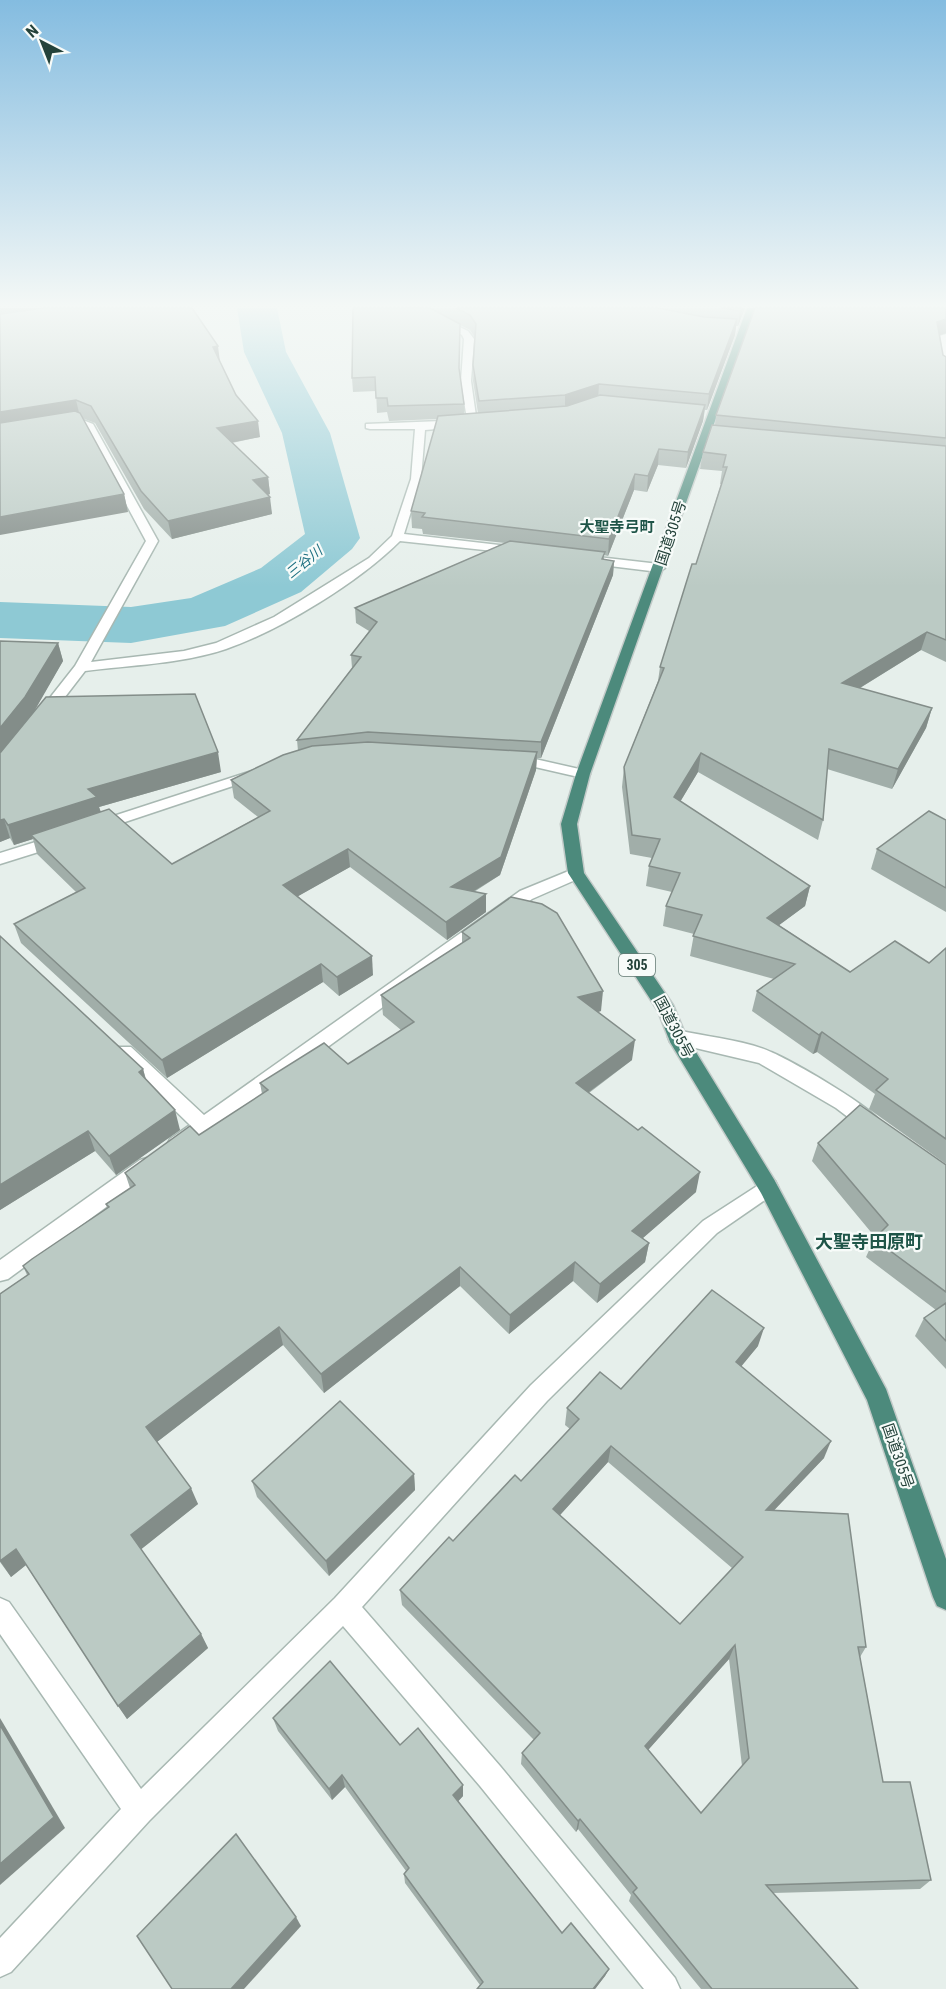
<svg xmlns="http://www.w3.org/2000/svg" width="946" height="1989" viewBox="0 0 946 1989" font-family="'Roboto Condensed','Noto Sans JP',sans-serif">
<rect width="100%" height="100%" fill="#e6efeb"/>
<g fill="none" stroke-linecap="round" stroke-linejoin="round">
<path fill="#8ec9d4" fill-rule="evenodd" d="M237,308h40l9,44 44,81 30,105 -8,11 -51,43 -76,34 -94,17 -131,-5v-36l131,5 60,-9 70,-30 44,-34 -23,-101 -38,-81z"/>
<defs>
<g id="minor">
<path d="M408,308h12l48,23 6,8 -3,42 6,42 -5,3 -47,4 -4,49 -17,55 113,13 4,1v6l-121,-13c-41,41 -119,89 -174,108 -45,15 -95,16 -141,22l-37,48h-10v-6l37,-47 71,-125 -61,-113c-9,-4 -17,1 -27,-1v-4l22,-4 13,5 65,117 -67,121 93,-11 32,-8 58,-26 95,-59 23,-22 19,-57 4,-50h-45l-4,-1v-4l101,-4 -6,-39 3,-42 -2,-4z"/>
<path d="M946,334v39l-5,-3 -5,-33z"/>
<path d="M589,556l70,8 6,4 -6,4 -74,-9v-6z"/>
<path d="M514,758l21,1 53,12 2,3 -7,4 -48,-11 -26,-2 -2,-3z"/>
<path d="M255,770l5,1 2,3 -2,3 -156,52h-12l-2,-3 2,-3z"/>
<path d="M58,835l8,5 -2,4 -64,20v-11z"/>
<path d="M576,868l8,5 -2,4 -50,22 -348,252 -7,2 -7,-2 -3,-6 3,-6 20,-14 -75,-73 2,-5h14l73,68 316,-224z"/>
<path d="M677,1030c29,7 68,10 94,22 21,9 102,55 111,72l-3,6 -7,2 -7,-2 -29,-22 -77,-45 -89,-21 -2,-5 2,-5z"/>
<path d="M147,1158l7,2 3,6 -3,6 -146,107 -8,2v-21l140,-100z"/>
<path d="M768,1179l7,2 3,6 -3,6 -58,40 -170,168 -185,206 138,159 175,212 5,11h-36l-164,-203 -137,-160 -194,195 -138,151 -11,5v-39l121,-129 -121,-175v-36l9,4 132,187 194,-191 196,-213 172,-164z"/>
</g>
<path id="trunk" d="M747,308h8l-165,466 -13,50 7,49 89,132 13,31 89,145 111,208 60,170v51l-9,-4 -4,-9 -66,-197 -106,-207 -91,-151 -12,-31 -90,-138 -7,-49 15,-50z"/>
</defs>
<use href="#minor" stroke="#a8b8b2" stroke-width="3"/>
<use href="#trunk" stroke="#c2cac8" stroke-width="3"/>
<use href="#minor" fill="#fff" fill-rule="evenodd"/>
<use href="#trunk" fill="#4c8a7c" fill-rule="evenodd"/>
</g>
<g fill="#a1aea9" fill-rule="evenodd">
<path d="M0,308l220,54 16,33 24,42 -28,6 36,34 2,17 -2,1 4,19 -100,25 -28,-30 -49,-86 -13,-5 42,76 4,18z"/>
<path d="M353,308h392l-7,18h-2l-1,9 -28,75h-2l-2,11 -17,47 -28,-3 -11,27 -13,-2 -26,66 -4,-1v5l10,1 -1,14 -72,183h-4l-1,12 -36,105 -26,17 12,20 -39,28 -97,-73 -52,29 75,79 -34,21 -16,-14 -156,96 -146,-135 -7,-19 62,-32 -39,-38 -4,-15 -19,6 -4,-7 -10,4v-201l58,2 5,18 -31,53 189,58 -122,35 2,5 71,52 86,-47 -24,-19 -3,-18 67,-29 -1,-11 55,-72 -1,-13 18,-24 -13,-8 -1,-15 150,-65 -82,-9 -1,-5 -10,-1 -1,-17 26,-92 -48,2 -2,-9 -10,1 -1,-22 -23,1 -1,-14zM460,325l10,5 5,8 -2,43 5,32 -14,1v-10l-5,-33z"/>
<path d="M946,308v25l-6,2 3,20 3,2v305l-25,-12 -61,38 72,20 -6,20 -34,61 -65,-20 -4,51 -5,20 -120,-68 -18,30 130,84 -5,20 -26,19 71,47 79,-9 17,-15v216l-77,-55 6,-15 -58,-42 -4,2 -61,-43 5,-20 17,-12 -84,-23 4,-22 -31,-8 3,-20 6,-14 -26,-6 3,-20 3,-8 -22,-4 -8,-67 2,-20 34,-86 2,-14 36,-103 25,-80h-1l2,-13 -22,-2 3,-17 12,-27 1,-10 37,-100z"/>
<path d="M946,820v92l-75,-43 6,-20z"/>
<path d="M462,932l139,79 -3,1 34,48 -43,33 107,99 -53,46 6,5 -4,19 -48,41 -24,-22 -64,53 -49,-48 -136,107 -41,-48 -126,97 41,62 -57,45 60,85 7,14 -81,71 -101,-154 -15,12 -11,-15v-268l27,-19 -4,-9 84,-58 -1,-4 24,-16 -5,-15 74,-38 63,-41 -2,-11 88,-19 53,-34 -18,-15 -2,-20 81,-52z"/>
<path d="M0,936l143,133 3,10 34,51 -64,45 -21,-24 -95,59z"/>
<path d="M818,1143l128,22v204l-31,-33 9,-18 12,-8 -70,-53 9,-20 -63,-76z"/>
<path d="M758,1346l-17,20 83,92 -50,52 92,137 -6,10 23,125 48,98 -11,9 -147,4 85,96h-157l-72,-88 2,-6 -53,-66 -2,3 -55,-68 1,-11 12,-13 -132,-135 -2,-15 53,-49 68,-60 49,-52 -5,-4 2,-17 54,-19zM608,1462l124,106 -52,56 -120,-109zM729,1659l13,107 -41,47 -53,-63z"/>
<path d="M414,1474l1,16 -86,86 -72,-79 -5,-16z"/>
<path d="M273,1718l127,27 63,40v11l-5,5 104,132 47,36 -4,7 -10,13h-118l3,-4 -75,-102 -1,-9 2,-3 -61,-84 -13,13 -54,-69z"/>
</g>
<g fill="#838d89">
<path d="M0,308h100l-100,11z"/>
<path d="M741,308h4l-7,18 2,-15z"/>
<path d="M737,319l-2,16 -28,75 2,-16z"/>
<path d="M946,319v14l-12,4 3,-15z"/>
<path d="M218,346l2,16 -7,-15z"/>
<path d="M599,384l-1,16 -33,11v-16z"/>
<path d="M76,400l4,17 -80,13v-18z"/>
<path d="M705,405l-2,16 -17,47 2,-16z"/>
<path d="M258,421l2,16 -41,8 -2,-17z"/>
<path d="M659,449l-1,16 -11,27 1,-16z"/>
<path d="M635,474l-1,16 -26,66 1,-17z"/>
<path d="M268,477l2,17 -15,4 -2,-18z"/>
<path d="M124,494l4,18 -128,23v-18z"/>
<path d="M270,497l2,17 -100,25 -4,-18z"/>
<path d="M614,561l-1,14 -72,183v-16z"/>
<path d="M927,632l-6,18 -84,52 5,-19z"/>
<path d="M58,643l5,18 -32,56 -31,37v-26z"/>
<path d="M932,708l-6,20 -34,61 6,-20z"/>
<path d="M218,752l3,20 -122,35 3,9 -71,19 2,4 -19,6 -6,-20 80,-36z"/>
<path d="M537,752l-1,18 -36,105 -49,30v-18z"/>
<path d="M701,753l-3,19 -27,45 3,-20z"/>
<path d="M4,819l6,19 -10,4v-22z"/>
<path d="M348,849l2,18 -64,36 -3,-18z"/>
<path d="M810,886l-5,20 -42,31 4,-19z"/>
<path d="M486,894v18l-39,28 -1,-18z"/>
<path d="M372,956l1,19 -34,21 -2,-19z"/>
<path d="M321,964l2,18 -156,96 -5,-18z"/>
<path d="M603,991l-2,20 -24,7 1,-21z"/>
<path d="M822,1032l-5,20 -4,2 6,-19z"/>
<path d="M635,1040l-3,20 -58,43 2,-20z"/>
<path d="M143,1069l5,20 -9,-17z"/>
<path d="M175,1110l5,20 -64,45 -7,-19z"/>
<path d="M88,1131l7,20 -95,59v-25z"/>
<path d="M700,1172l-4,20 -67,58 3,-19z"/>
<path d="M649,1243l-4,19 -48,41 3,-19z"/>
<path d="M575,1262l-2,19 -64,53 1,-19z"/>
<path d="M460,1267v19l-136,107 -3,-19z"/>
<path d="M279,1327l4,18 -130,100 -7,-18z"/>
<path d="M764,1328l-6,18 -27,33 5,-17z"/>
<path d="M831,1441l-7,17 -64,67 6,-15z"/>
<path d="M611,1446l-3,16 -57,63 2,-16z"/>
<path d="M414,1474l1,16 -86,86 -3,-15z"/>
<path d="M191,1488l7,16 -59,47 -8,-16z"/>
<path d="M16,1549l10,16 -15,12 -11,-16z"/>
<path d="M201,1634l7,14 -81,71 -9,-13z"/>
<path d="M735,1645l-6,14 -88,99 4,-12z"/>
<path d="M0,1718l65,110 -65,57z"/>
<path d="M342,1775l3,12 -13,13 -3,-11z"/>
<path d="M463,1785v11l-9,10 -1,-11z"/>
<path d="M580,1819l-2,10 -2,3 2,-11z"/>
<path d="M296,1917l5,9 -57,63h-13z"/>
<path d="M609,1969l-4,7 -10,13h-2z"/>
</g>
<g fill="#bbcac4" stroke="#838d89" stroke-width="1.5" fill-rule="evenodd">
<path d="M44,308h148l26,38 -5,1 23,48 22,26 -41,7 51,49 -15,3 17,17 -102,24 -27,-30 -50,-85 -15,-6 -76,12v-98z"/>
<path d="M353,308h77l30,16 -1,44 5,36 -76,2 -1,-8h-11l-1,-21 -23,1z"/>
<path d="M456,308h202l46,9 33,2 -28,75 -110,-10 -34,11 -86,6 -6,-36 3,-41 -6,-9z"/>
<path d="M721,308h20l-1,3z"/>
<path d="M755,308h191v11l-9,3 6,33 3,2v81l-230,-23z"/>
<path d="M600,395l105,10 -17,47 -29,-3 -11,27 -13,-2 -26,65 -187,-22 3,-4 -14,-2 27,-95 129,-10z"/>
<path d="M75,411l5,2 44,81 -124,23v-94z"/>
<path d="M712,425l234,21v194l-19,-8 -85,51 90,25 -34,61 -69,-20 -6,71 -122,-67 -27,44 136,89 -43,32 83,54 45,-31 34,22 17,-15v191l-70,-49 12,-11 -66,-47 -3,3 -62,-44 38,-27 -102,-28 9,-21 -36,-9 14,-33 -31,-7 11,-27 -28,-4 -8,-68 40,-99 -4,-1 32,-103h4l31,-97h-4l3,-12 -23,-3z"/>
<path d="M510,541l95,11 -3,7 12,2 -73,181 -173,-10 -71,8 64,-83 -10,-2 26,-33 -22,-14z"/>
<path d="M0,641l58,2 -33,54 -25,31z"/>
<path d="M195,694l23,58 -130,37 9,8 -89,28 -4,-6 -4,1v-67l46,-56z"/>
<path d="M368,742l169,10 -36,105 -50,30 35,7 -40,28 -98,-73 -65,36 89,71 -35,21 -16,-13 -159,96 -148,-136 71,-36 -54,-53 78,-26 63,55 98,-53 -39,-31 52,-25 29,-9z"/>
<path d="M929,811l17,9v68l-69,-39z"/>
<path d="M511,897l31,7 15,9 46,78 -25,6 57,43 -59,43 62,47 4,-3 58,45 -68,59 17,12 -49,41 -25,-22 -65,53 -50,-48 -139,107 -42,-47 -133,100 45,61 -60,47 70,99 -83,72 -102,-157 -16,12v-267l29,-20 -6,-8 9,-7 77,-52 -3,-3 29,-19 -10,-12 65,-47 9,9 69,-45 -8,-7 64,-40 24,21 66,-42 -33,-27 89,-57 -8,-6z"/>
<path d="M0,936l143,133 -4,3 36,38 -66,46 -21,-25 -88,54z"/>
<path d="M860,1105l86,60v127l-72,-53 14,-14 -70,-82z"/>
<path d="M712,1290l52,38 -28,34 95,79 -65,69 82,4 18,133h-8l25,135h27l21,98 -165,5 92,104h-146l-79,-97 4,-4 -57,-69 -2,2 -56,-68 18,-20 -140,-143 49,-53 4,4 62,-66 6,6 58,-62 -12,-11 33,-36 21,17zM611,1446l132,111 -63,67 -127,-115zM735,1645l14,113 -48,55 -56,-67z"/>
<path d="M946,1303v38l-22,-23z"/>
<path d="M340,1401l74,73 -88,87 -74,-80z"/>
<path d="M330,1661l70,84 18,-17 45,57 -10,10 109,138 9,-10 38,46 -16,20h-116l6,-7 -79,-108 5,-6 -67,-93 -13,14 -56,-71z"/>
<path d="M0,1725l54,92 -54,47z"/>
<path d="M236,1834l60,83 -65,72h-59l-35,-53z"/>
</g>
<linearGradient id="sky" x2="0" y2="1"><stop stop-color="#84bce0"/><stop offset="0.52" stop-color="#f4f8f6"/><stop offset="1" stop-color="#f4f8f6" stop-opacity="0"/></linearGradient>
<rect width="946" height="587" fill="url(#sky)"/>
<g text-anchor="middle" stroke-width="4.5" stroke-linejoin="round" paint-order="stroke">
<g font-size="14" font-style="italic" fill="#1c6f80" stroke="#f7fbf9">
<text transform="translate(304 562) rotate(-39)" y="5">三谷川</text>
</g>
<rect fill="#f7fbf9" stroke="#637a73" stroke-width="1.5" x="619" y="954" width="36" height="22" rx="4.5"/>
<g font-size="14" font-weight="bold" fill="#24423a">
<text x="637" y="970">305</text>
</g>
<g font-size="15" font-weight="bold" fill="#1f5548" stroke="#f7fbf9">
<text x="617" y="532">大聖寺弓町</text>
</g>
<g font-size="15" fill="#24423a" stroke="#f7fbf9">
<text transform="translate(671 533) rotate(-72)" y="5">国道305号</text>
<text transform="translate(674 1027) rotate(62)" y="5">国道305号</text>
<text transform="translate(898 1456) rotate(71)" y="5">国道305号</text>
</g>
<g font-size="18" font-weight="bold" fill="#1f5548" stroke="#f7fbf9">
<text x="869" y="1248">大聖寺田原町</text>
</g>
</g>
<g transform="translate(42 42) rotate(318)" stroke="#f7fbf9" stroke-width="4.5" paint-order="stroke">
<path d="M0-4.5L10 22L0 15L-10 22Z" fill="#24423a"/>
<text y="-9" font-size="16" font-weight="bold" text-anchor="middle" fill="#24423a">N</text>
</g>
</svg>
